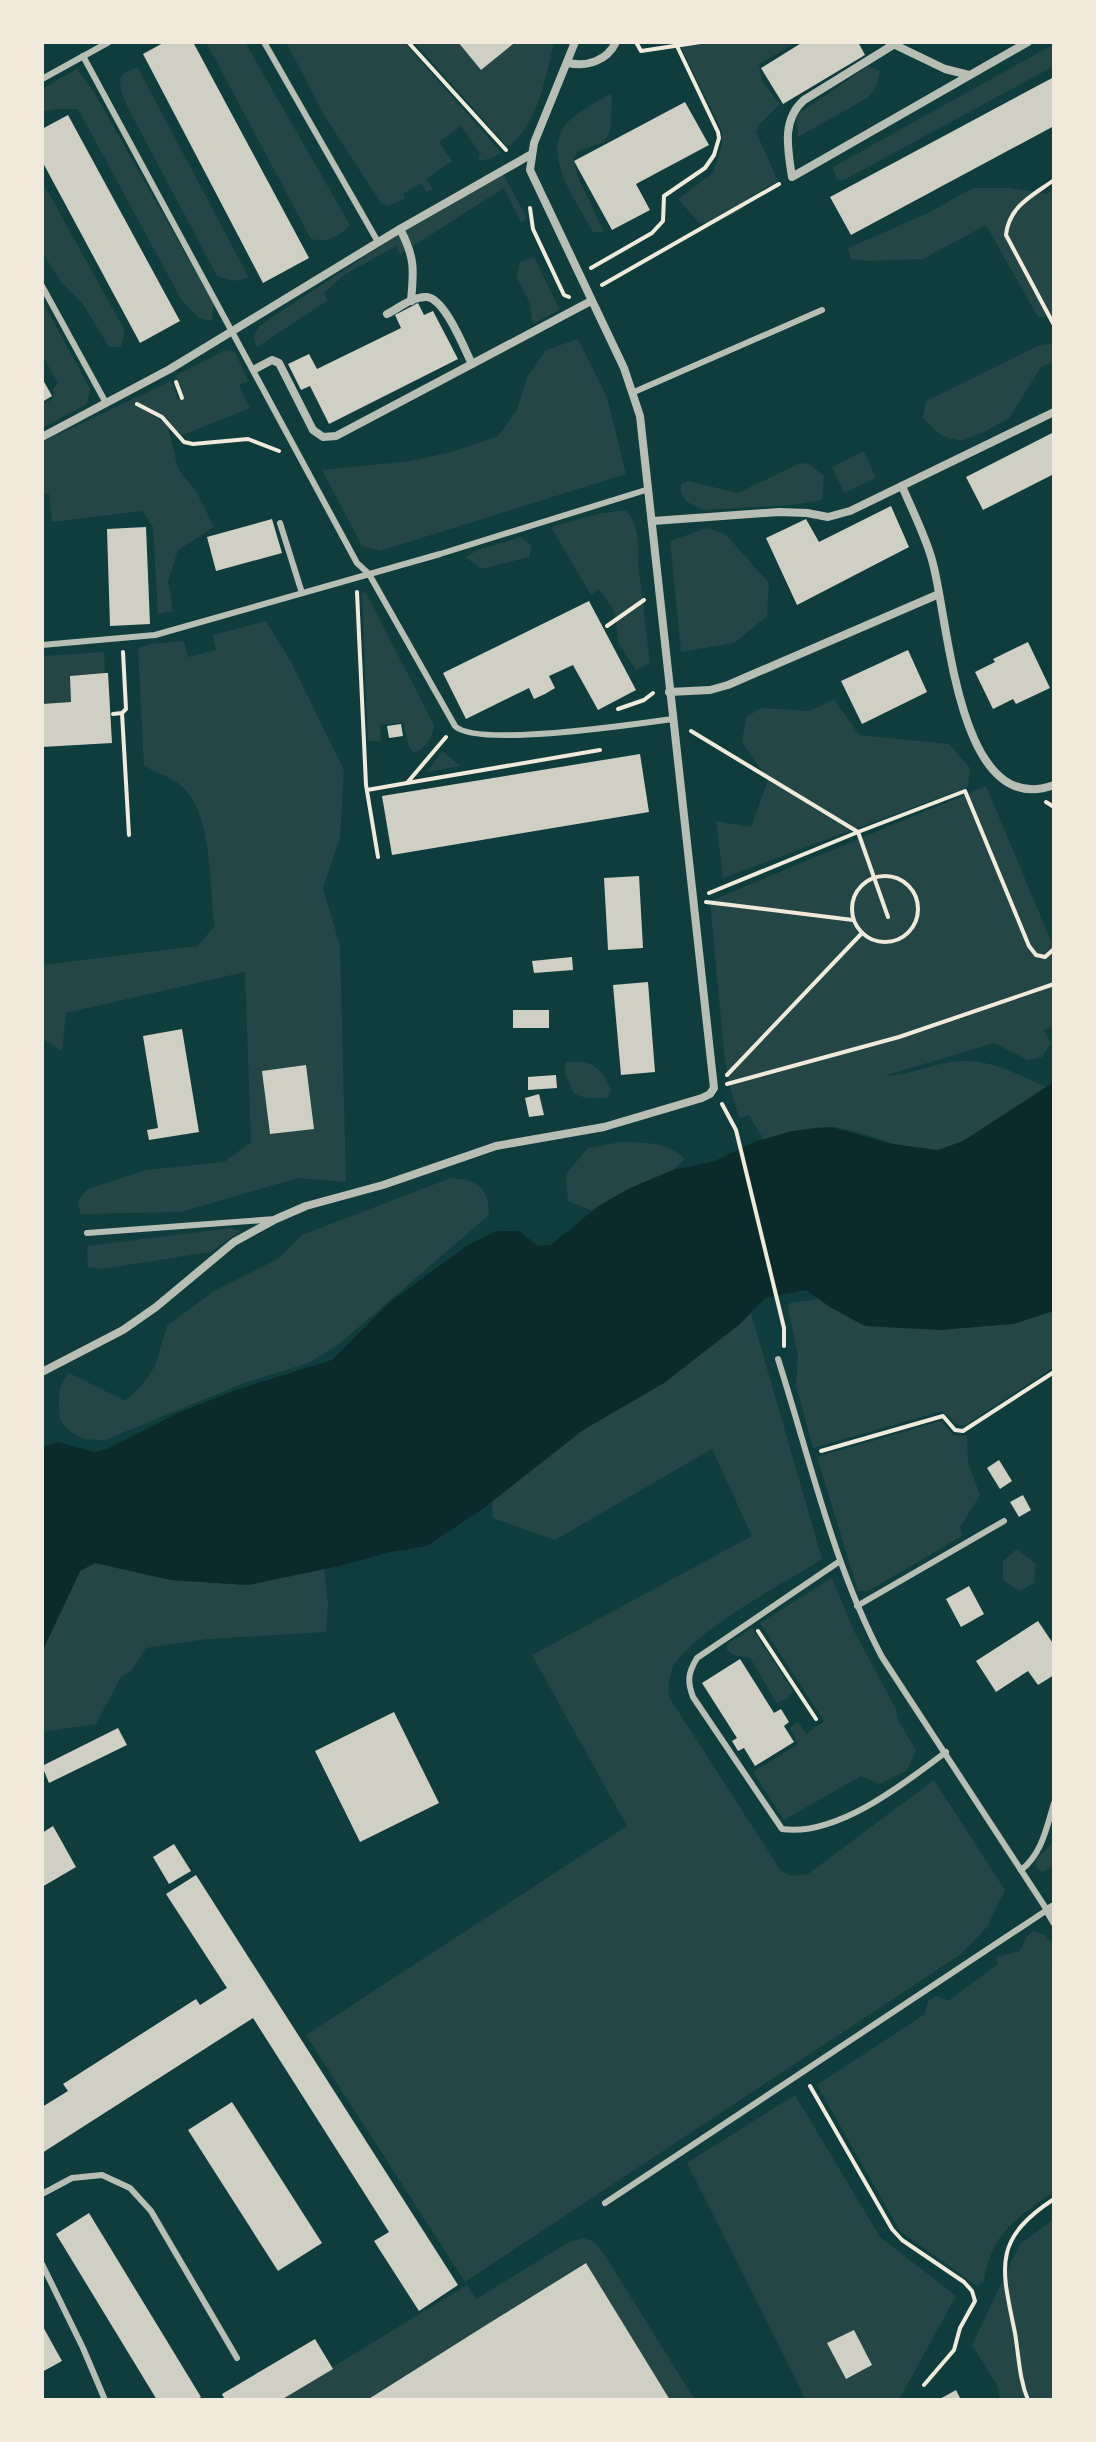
<svg xmlns="http://www.w3.org/2000/svg" width="1096" height="2442" viewBox="0 0 1096 2442" font-family="'Nunito Sans',sans-serif">
<rect width="100%" height="100%" fill="#0f3d3e"/>
<g fill="#244646">
<path d="M206,42h39l105,183c-13,13 -21,17 -39,14z"/>
<path d="M286,42h118l97,110 -7,5 -13,4 -3,-3 2,-5 -19,-27 -22,16 13,19 -26,18 7,10 -7,3 -5,-9 -18,11 2,5 -18,7 -6,-3 -57,-88z"/>
<path d="M414,42h44l23,28 31,-26 -1,-2h43c-8,34 -16,83 -46,105z"/>
<path d="M727,42h71l-39,22 3,17 18,23 -20,20 -4,8 22,49 -33,19 -2,9 -27,14h-17l-21,-24 35,-26 9,-28v-14l-41,-84z"/>
<path d="M1054,44v22l-210,114h-7l-4,-13z"/>
<path d="M868,66l12,5 -3,14 -8,12 -71,40 -2,-20 5,-5z"/>
<path d="M138,68l111,210 -17,3 -15,-5 -90,-170c-7,-19 -15,-34 11,-38z"/>
<path d="M77,69l18,25 119,210 -2,17 -13,-3 -18,-19 -103,-190h-24l-12,3v-23z"/>
<path d="M610,94l2,3 -2,35 -6,10 -26,9 -5,8 5,18 26,55h-11c-15,-29 -50,-73 -29,-105 6,-10 35,-27 46,-33z"/>
<path d="M502,172l25,46 -6,5 -17,-35 -91,58 -8,-15z"/>
<path d="M42,181l83,150 -4,16h-12l-26,-43 -22,-22 -19,-30z"/>
<path d="M973,188h36l38,6 7,-6v129h-16l-52,-92 -63,34 -55,2 -17,-2 -3,-11 78,-34z"/>
<path d="M399,234l8,16 -7,4 -4,-8 -52,29 -20,18 3,8 -70,46c-6,-13 -1,-17 8,-25z"/>
<path d="M534,257l26,53 -27,14 -4,-23 -12,-23 3,-16z"/>
<path d="M42,300l48,89 -3,15 -45,24v-23l12,-7 -1,-10 5,-4 -16,-30z"/>
<path d="M578,339l29,58 19,77 -246,77 -18,-5 -40,-76 89,-9 44,-10 43,-15 19,-26 10,-33 19,-27z"/>
<path d="M1054,343v19l-13,5 -32,51 -25,14 -23,9 -19,-5 -19,-18 3,-17 114,-56z"/>
<path d="M226,350l9,2 13,29 -9,4 11,23 -67,27 -15,-8 10,42 18,22 18,36 -36,23 -10,32 5,29 -15,3 -5,-87 -10,-16 -91,11 -3,-28h-7v-52l129,-61 7,18 5,-1 -8,-22z"/>
<path d="M864,451l12,27 -32,15 -12,-26z"/>
<path d="M808,463l16,13 -2,24 -31,5 -88,5 -16,-8 -6,-9v-9l7,-3 50,12 60,-29z"/>
<path d="M626,510c12,13 14,37 12,54l12,99 -14,7 -17,-26 -5,-33 -15,-22 -8,6 -40,-68 47,-13z"/>
<path d="M707,528l18,6 44,49 -2,33 -33,27 -53,9 -11,-111z"/>
<path d="M521,537l11,9 -3,11 -47,12 -17,-12 13,-7z"/>
<path d="M362,592l4,1 68,132c-1,12 -9,24 -20,28l-5,-6 -6,-25 -23,3 1,16h-13z"/>
<path d="M266,621l25,41 53,108 -4,68 -17,50 17,58 6,236 -48,-4 -117,34 -100,2 -4,-12 11,-13 58,-19 78,-8 27,-20 -6,-170 -179,41 -4,38 -20,-13v-73l155,-19 18,-20c-7,-41 -1,-108 -32,-139 -10,-9 -27,-15 -39,-21l-6,-118 13,-4 33,-3 4,16 28,-7 -3,-15z"/>
<path d="M104,652l1,21 -35,3 1,26 -29,2v-48z"/>
<path d="M834,699l25,36 90,9 21,24 -2,19 -245,91 -7,-57 35,6 17,-47 -26,-38 4,-25 15,-9 49,3z"/>
<path d="M442,751l18,15 -33,6z"/>
<path d="M986,786l68,162v78l-10,4 7,13 -9,14 -14,3 -34,-17 -110,33c24,0 44,-11 67,-14 36,-5 63,11 95,25 -27,16 -78,58 -106,63 -31,5 -79,-21 -109,-23 -23,-1 -46,6 -67,13l-15,-25 -10,3 -10,-35 -5,-30 -14,-152z"/>
<path d="M566,1062c25,-3 36,5 45,28l-4,8h-21l-12,-4 -9,-21z"/>
<path d="M621,1142c24,1 46,-1 64,17l-12,11 -45,19 -36,22 -24,-10 -2,-27 22,-26z"/>
<path d="M451,1178c26,2 38,9 38,37l-151,130 -30,18 -64,20 -139,57c-23,1 -31,-3 -45,-20 -2,-16 -3,-36 9,-47l56,28 17,-16 13,-19 12,-40 47,-35 65,-33 23,-23z"/>
<path d="M231,1228l9,3 -29,21 -110,17 -13,-2 -1,-21z"/>
<path d="M820,1299l10,8 35,19 69,3 79,-5 41,-14v57l-90,59 -8,-2 -14,-13 -129,37 -17,-63 2,-30 -10,-46 2,-6z"/>
<path d="M751,1313l71,246c-39,25 -119,66 -146,103 -7,10 -8,23 -7,35l112,174 12,5 15,-2 126,-94 71,110 -18,37 -26,27 -496,328 -159,-247 321,-209 -95,-171 220,-119 -40,-87 -157,91 -62,-22 -1,-17 91,-71 81,-47z"/>
<path d="M941,1421l12,14 14,1 1,27 12,32 -20,32 2,9 -94,55h-10l-41,-134z"/>
<path d="M1017,1549l19,15 -2,19 -15,8 -16,-11v-19z"/>
<path d="M95,1563l76,17 77,5 76,-16 4,35 -2,28 -118,7 -62,9 -15,23 -10,6 -25,47 -54,8v-80l38,-81z"/>
<path d="M832,1578l22,53 42,78 1,9 19,33 -9,19 -27,14 -19,-8 -77,44 -31,-48 45,-28 -8,-16 8,-6 8,12 18,-13 -64,-98z"/>
<path d="M752,1628l41,63 -5,7 -11,5 -27,-45 -17,-3 -6,-5v-6z"/>
<path d="M1054,1841v25l-12,6 -5,-4 -1,-8z"/>
<path d="M1034,1931l11,4 9,11 -3,18 3,5v223c-38,26 -63,42 -70,89l-7,5 -77,-55 -83,-146 108,-71 3,-13 9,-5 11,5 50,-37 -2,-7 24,-6 7,-15z"/>
<path d="M795,2095l85,142 76,59 -57,104h-93l-119,-237z"/>
<path d="M1054,2219v181h-54l-2,-13 -26,-42 48,-101z"/>
<path d="M584,2238l10,4 10,12 91,146h-25l-85,-137 -218,137h-88l188,-115 9,14 93,-57z"/>
</g>
<path fill="#0a2a2b" d="M1054,1082v229l-41,13 -73,6 -75,-4 -35,-19 -24,-17 -41,8 -25,26 -76,59 -81,47 -99,78 -57,38 -37,6 -51,14 -91,19 -77,-5 -76,-17 -15,8 -38,81v-205l16,-5 36,10 13,-3 71,-36 61,-24 93,-29 57,-57 79,-58 29,-14h22l19,15 13,-1 46,-38 31,-18 45,-19 42,-9 39,-19 38,-11 39,-4 61,17 46,6 25,-9z"/>
<g fill="#cfcfc3">
<path d="M165,42h28l116,216 -46,25 -120,-229z"/>
<path d="M458,42h53l2,2 -32,26z"/>
<path d="M803,42h55l7,13 -82,49 -22,-36z"/>
<path d="M1054,77v49l-203,109 -21,-38z"/>
<path d="M685,102l24,43 -73,39 14,26 -38,20 -38,-69z"/>
<path d="M68,115l112,206 -40,22 -98,-182v-32z"/>
<path d="M418,303l6,12 9,-4 25,48 -129,65 -19,-38 -9,4 -13,-26 21,-10 8,15 84,-41 -6,-13z"/>
<path d="M42,378l10,18 -10,6z"/>
<path d="M1054,432v42l-71,36 -17,-33z"/>
<path d="M891,506l18,41 -112,58 -31,-67 40,-19 13,23z"/>
<path d="M272,519l10,34 -66,18 -9,-34z"/>
<path d="M146,527l4,97 -40,2 -3,-97z"/>
<path d="M589,601l47,89 -38,20 -25,-45 -24,11 6,12 -10,6 -11,5 -5,-11 -63,31 -23,-46z"/>
<path d="M1028,642l22,46 -34,16 -3,-5 -20,10 -18,-37 20,-10 -2,-3z"/>
<path d="M908,650l19,42 -65,32 -21,-43z"/>
<path d="M105,673h3l4,70 -70,4v-43l29,-2 -1,-26z"/>
<path d="M401,724l2,12 -14,2 -2,-12z"/>
<path d="M640,754l9,58 -257,43 -10,-59z"/>
<path d="M639,876l4,72 -35,2 -4,-72z"/>
<path d="M572,957l1,13 -39,3 -2,-12z"/>
<path d="M648,982l7,90 -34,3 -8,-90z"/>
<rect x="513" y="1010" width="36" height="18"/>
<path d="M182,1029l17,103 -50,8 -2,-10 11,-2 -15,-92z"/>
<path d="M306,1065l8,64 -44,5 -8,-63z"/>
<path d="M556,1075l1,13 -29,2v-13z"/>
<path d="M539,1094l5,21 -15,2 -4,-19z"/>
<path d="M999,1460l13,21 -12,8 -13,-21z"/>
<path d="M1023,1495l8,15 -12,7 -9,-15z"/>
<path d="M969,1586l15,28 -23,13 -15,-28z"/>
<path d="M1038,1621l16,24v30l-16,10 -10,-14 -32,21 -20,-31z"/>
<path d="M740,1659l34,54 7,-4 8,13 -5,4 10,16 -39,24 -11,-18 -6,3 -6,-10 5,-3 -35,-55z"/>
<path d="M394,1712l45,91 -79,39 -45,-91z"/>
<path d="M118,1728l9,17 -78,38 -7,-17z"/>
<path d="M53,1826l23,41 -34,20v-54z"/>
<path d="M174,1844l17,27 -22,13 -16,-27z"/>
<path d="M196,1875l262,410 -39,26 -45,-70 15,-9 -136,-214 -211,135v-46l26,-16 -5,-7 133,-85 4,6 27,-17 -61,-94z"/>
<path d="M232,2102l90,141 -44,28 -90,-141z"/>
<path d="M89,2213l112,184 -4,3h-40l-101,-166z"/>
<path d="M586,2263l84,137h-303l124,-78z"/>
<path d="M42,2325l20,36 -20,11z"/>
<path d="M854,2330l18,35 -26,14 -19,-36z"/>
<path d="M315,2339l18,30 -52,31h-56l-3,-6z"/>
<path d="M956,2390l5,10h-23z"/>
</g>
<g fill="none" stroke-linecap="round" stroke-linejoin="round">
<g stroke="#f1e9da" stroke-width="4">
<path d="M408,42l98,108"/>
<path d="M636,42l5,9 60,-9"/>
<path d="M1054,180c-22,16 -45,26 -48,55l48,90"/>
<path d="M530,208l3,21 31,66 5,2"/>
<path d="M591,268l61,-35 11,-12 1,-25 41,-28 9,-13 5,-17 -1,-6 -41,-86"/>
<path d="M602,285l177,-101"/>
<path d="M176,382l6,16"/>
<path d="M137,404l25,13 22,25 9,2 55,-5 31,12"/>
<path d="M357,592l9,193 12,72"/>
<path d="M607,626l37,-26"/>
<path d="M618,709l26,-9 9,-7"/>
<path d="M122,713l7,122"/>
<path d="M113,714l9,-1 4,-4 -3,-57"/>
<path d="M691,731l167,101 107,-41 64,155 7,9 9,2 9,-8"/>
<path d="M407,783l193,-33"/>
<path d="M367,790l40,-7 39,-46"/>
<path d="M1046,802l8,5"/>
<circle cx="885" cy="909" r="33"/>
<path d="M709,893l149,-61 30,85"/>
<path d="M706,902l147,18"/>
<path d="M727,1075l135,-142"/>
<path d="M727,1084l172,-47 155,-53"/>
<path d="M722,1104l14,26 48,198v18"/>
<path d="M821,1451l122,-35 12,14 8,1 91,-59"/>
<path d="M758,1631l58,88"/>
<path d="M810,2086l82,143 10,11 62,42 8,9 3,10 -15,27 -6,22 -30,35"/>
<path d="M1028,2400c-9,-22 -9,-43 -13,-67 -13,-64 -24,-93 39,-134"/>
</g>
<g stroke="#b8beb3" stroke-width="6">
<path d="M264,42l114,200"/>
<path d="M83,56l274,507 12,11 86,152c21,22 181,-2 217,-7"/>
<path d="M42,79l67,-37"/>
<path d="M42,286l64,117"/>
<path d="M634,392l188,-82"/>
<path d="M280,523l22,70"/>
<path d="M42,645l113,-10 285,-81 209,-65"/>
<path d="M87,1233l189,-14"/>
<path d="M840,1561l-143,97c-9,15 -10,23 -4,39l89,132c55,8 123,-46 164,-77"/>
<path d="M857,1606l147,-85"/>
<path d="M1021,1870c21,-16 26,-44 33,-67"/>
<path d="M42,2194l30,-16 30,-3 28,13 21,23 86,147"/>
<path d="M605,2203l442,-293 -165,-253c-49,-93 -72,-198 -104,-298"/>
<path d="M42,2264l41,84 22,52"/>
</g>
<g stroke="#b8beb3" stroke-width="8">
<path d="M889,42l56,27 24,6"/>
<path d="M893,45l-89,55c-23,20 -16,50 -12,77l236,-135"/>
<path d="M568,63c19,4 39,-2 48,-21"/>
<path d="M400,229c15,28 14,41 11,72"/>
<path d="M387,314c12,-6 26,-18 40,-17 18,2 37,51 45,67"/>
<path d="M255,369l17,-9 7,3 34,67 10,7 13,-1 255,-135"/>
<path d="M42,437l128,-68 230,-140 130,-74"/>
<path d="M902,486c10,24 23,49 30,74 17,57 24,261 122,225"/>
<path d="M653,521l126,-9 28,1 21,4 22,-6 204,-99"/>
<path d="M669,692l41,-2 18,-5 211,-91"/>
<path d="M42,1372l81,-42 33,-23 78,-65 42,-23 30,-13 77,-21 113,-39 108,-19 98,-29 8,-4 4,-6 -74,-672 -16,-48 -94,-198 4,-27 41,-101"/>
<path d="M1054,1906l-7,4 7,12"/>
</g>
</g>
<rect width="1096" height="2442" fill="none" stroke="#f1e9da" stroke-width="88"/>
</svg>
